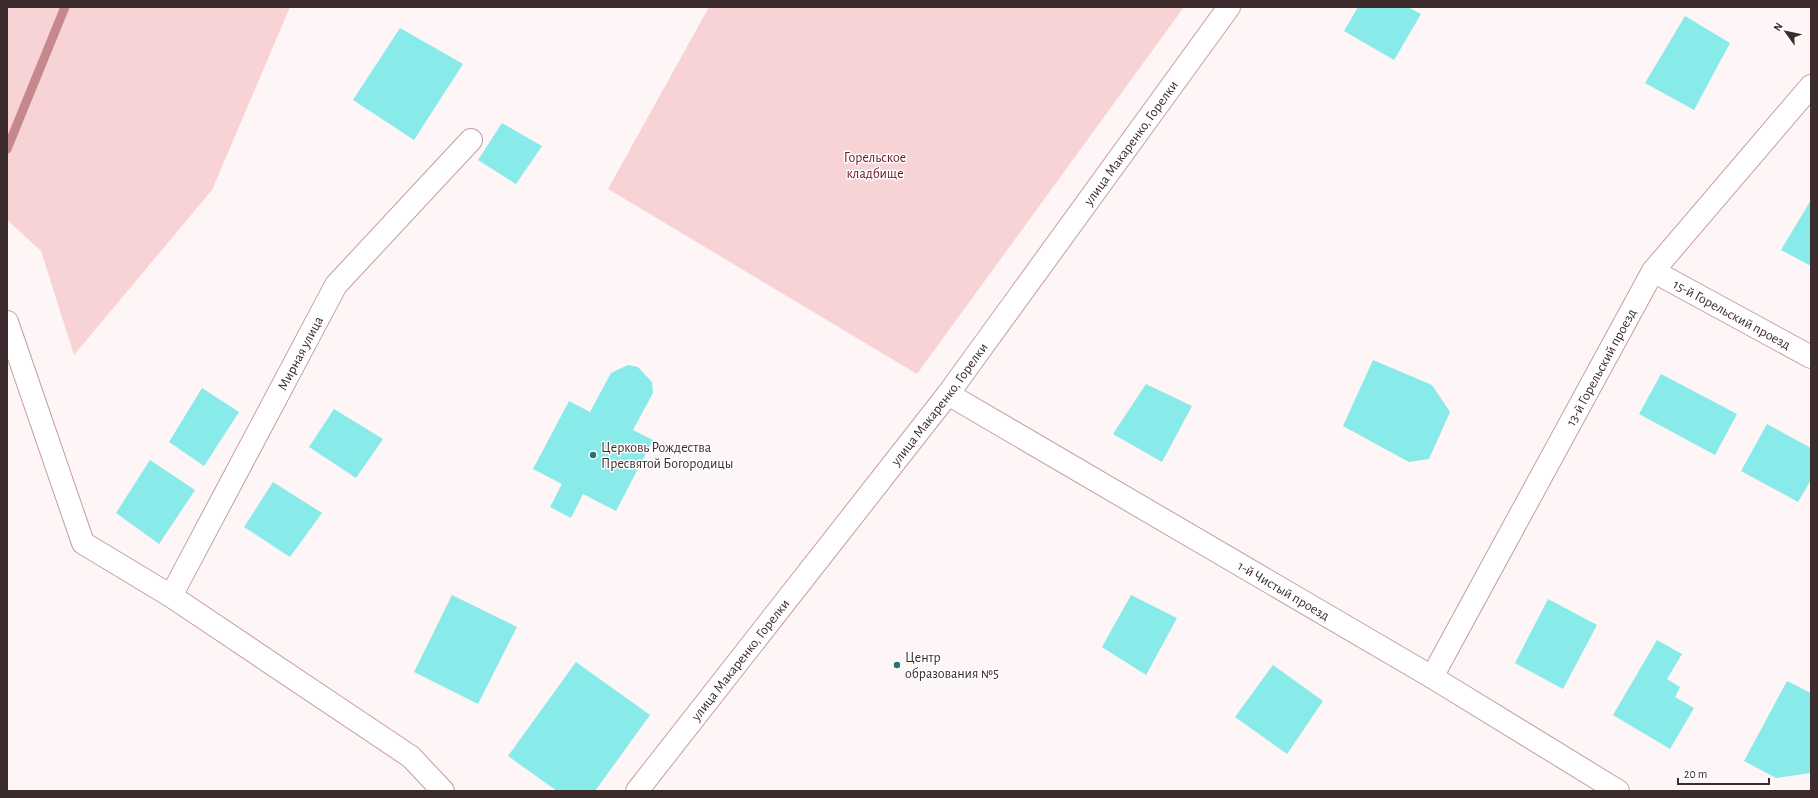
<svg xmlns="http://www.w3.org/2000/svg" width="1818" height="798" viewBox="0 0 1818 798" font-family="'Alegreya Sans',sans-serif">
<rect width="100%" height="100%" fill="#fef5f6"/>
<g fill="#f8d3d5">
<path d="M7,7h283l-78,183 -138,165 -33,-104 -34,-31z"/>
<path d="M709,7h475l-267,367 -309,-185z"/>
</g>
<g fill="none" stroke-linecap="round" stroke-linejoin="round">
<path stroke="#c4888d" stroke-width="9" d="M7,149l58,-142"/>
</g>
<g fill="#88eae9">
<path d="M1358,7h50l13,7 -27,46 -50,-29z"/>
<path d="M1685,16l45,27 -36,67 -49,-27z"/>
<path d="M400,28l63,36 -49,76 -61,-40z"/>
<path d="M502,123l40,23 -26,38 -38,-24z"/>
<path d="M1811,200v66l-30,-16z"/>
<path d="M1373,360l59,25 18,27 -21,47 -20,3 -66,-36z"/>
<path d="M628,365l10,2 14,15 1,11 -20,37 20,10 -37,71 -33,-17 -12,24 -21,-11 12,-23 -29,-15 36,-68 21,11 21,-39z"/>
<path d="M1661,374l76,40 -22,41 -76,-41z"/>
<path d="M1146,384l46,22 -30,56 -49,-28z"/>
<path d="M202,388l37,24 -35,54 -35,-24z"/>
<path d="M334,409l49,30 -27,39 -47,-31z"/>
<path d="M1767,424l44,24v32l-13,22 -57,-31z"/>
<path d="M150,460l45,30 -36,54 -43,-31z"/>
<path d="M273,482l49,31 -32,44 -46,-30z"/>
<path d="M452,595l65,32 -39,77 -64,-32z"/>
<path d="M1131,595l46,23 -31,57 -44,-28z"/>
<path d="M1548,599l49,26 -34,64 -48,-26z"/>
<path d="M1657,640l25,14 -15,25 13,8 -5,10 19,11 -24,41 -57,-34z"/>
<path d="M576,662l74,53 -55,76h-38l-49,-35z"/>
<path d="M1273,665l50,36 -36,53 -52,-37z"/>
<path d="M1787,681l24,12v80l-35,5 -32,-17z"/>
</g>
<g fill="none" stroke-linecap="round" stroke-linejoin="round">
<defs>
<g id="minor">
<path id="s1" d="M1653,271l158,86"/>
<path d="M7,322l76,221 88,53 240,161 32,34"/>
<path id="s2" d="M948,394l484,283 186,114"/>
<path id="s3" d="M171,596l165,-311 135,-145"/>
<path id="s4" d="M1432,677l221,-406 158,-185"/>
<path id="s5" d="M637,791l311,-397 281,-387"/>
</g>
</defs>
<use href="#minor" stroke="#c69ea1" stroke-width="24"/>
<use href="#minor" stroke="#fff" stroke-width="22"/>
</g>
<g fill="#297373" stroke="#fff" stroke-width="1.5">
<circle cx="593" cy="455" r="4"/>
<circle cx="897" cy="665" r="4"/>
</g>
<g text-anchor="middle" stroke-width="3" stroke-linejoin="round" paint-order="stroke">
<g font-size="14" fill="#3c2c2d" stroke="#fff">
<text dy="5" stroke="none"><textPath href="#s5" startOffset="815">улица Макаренко, Горелки</textPath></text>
<text dy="5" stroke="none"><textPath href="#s1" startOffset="90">15-й Горельский проезд</textPath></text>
<text dy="5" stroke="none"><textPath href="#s3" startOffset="275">Мирная улица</textPath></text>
<text dy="5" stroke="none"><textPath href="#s4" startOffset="353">13-й Горельский проезд</textPath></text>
<text dy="5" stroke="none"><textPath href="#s5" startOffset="491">улица Макаренко, Горелки</textPath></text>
<text dy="5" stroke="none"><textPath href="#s2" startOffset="389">1-й Чистый проезд</textPath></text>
<text dy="5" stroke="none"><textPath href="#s5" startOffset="167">улица Макаренко, Горелки</textPath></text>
</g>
<g font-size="14" fill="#6d1328" stroke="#fff">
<text x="875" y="162">Горельское<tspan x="875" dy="16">кладбище</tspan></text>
</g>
<g font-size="14" fill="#3c2c2d" stroke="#fff" text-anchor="start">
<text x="601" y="452">Церковь Рождества<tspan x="601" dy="16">Пресвятой Богородицы</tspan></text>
<text x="905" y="662">Центр<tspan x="905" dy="16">образования №5</tspan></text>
</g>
</g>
<rect width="1818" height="798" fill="none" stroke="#3c2c2d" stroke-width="16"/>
<g transform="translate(1786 32) rotate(303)" stroke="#ffffff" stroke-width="3" paint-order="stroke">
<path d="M0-3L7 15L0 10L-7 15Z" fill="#3c2c2d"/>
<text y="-6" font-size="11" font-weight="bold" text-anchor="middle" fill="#3c2c2d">N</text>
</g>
<path d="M1678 778v6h91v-6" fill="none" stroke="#3c2c2d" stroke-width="2"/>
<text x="1684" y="778" font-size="12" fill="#3c2c2d" stroke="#ffffff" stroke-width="3" paint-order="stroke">20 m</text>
</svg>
